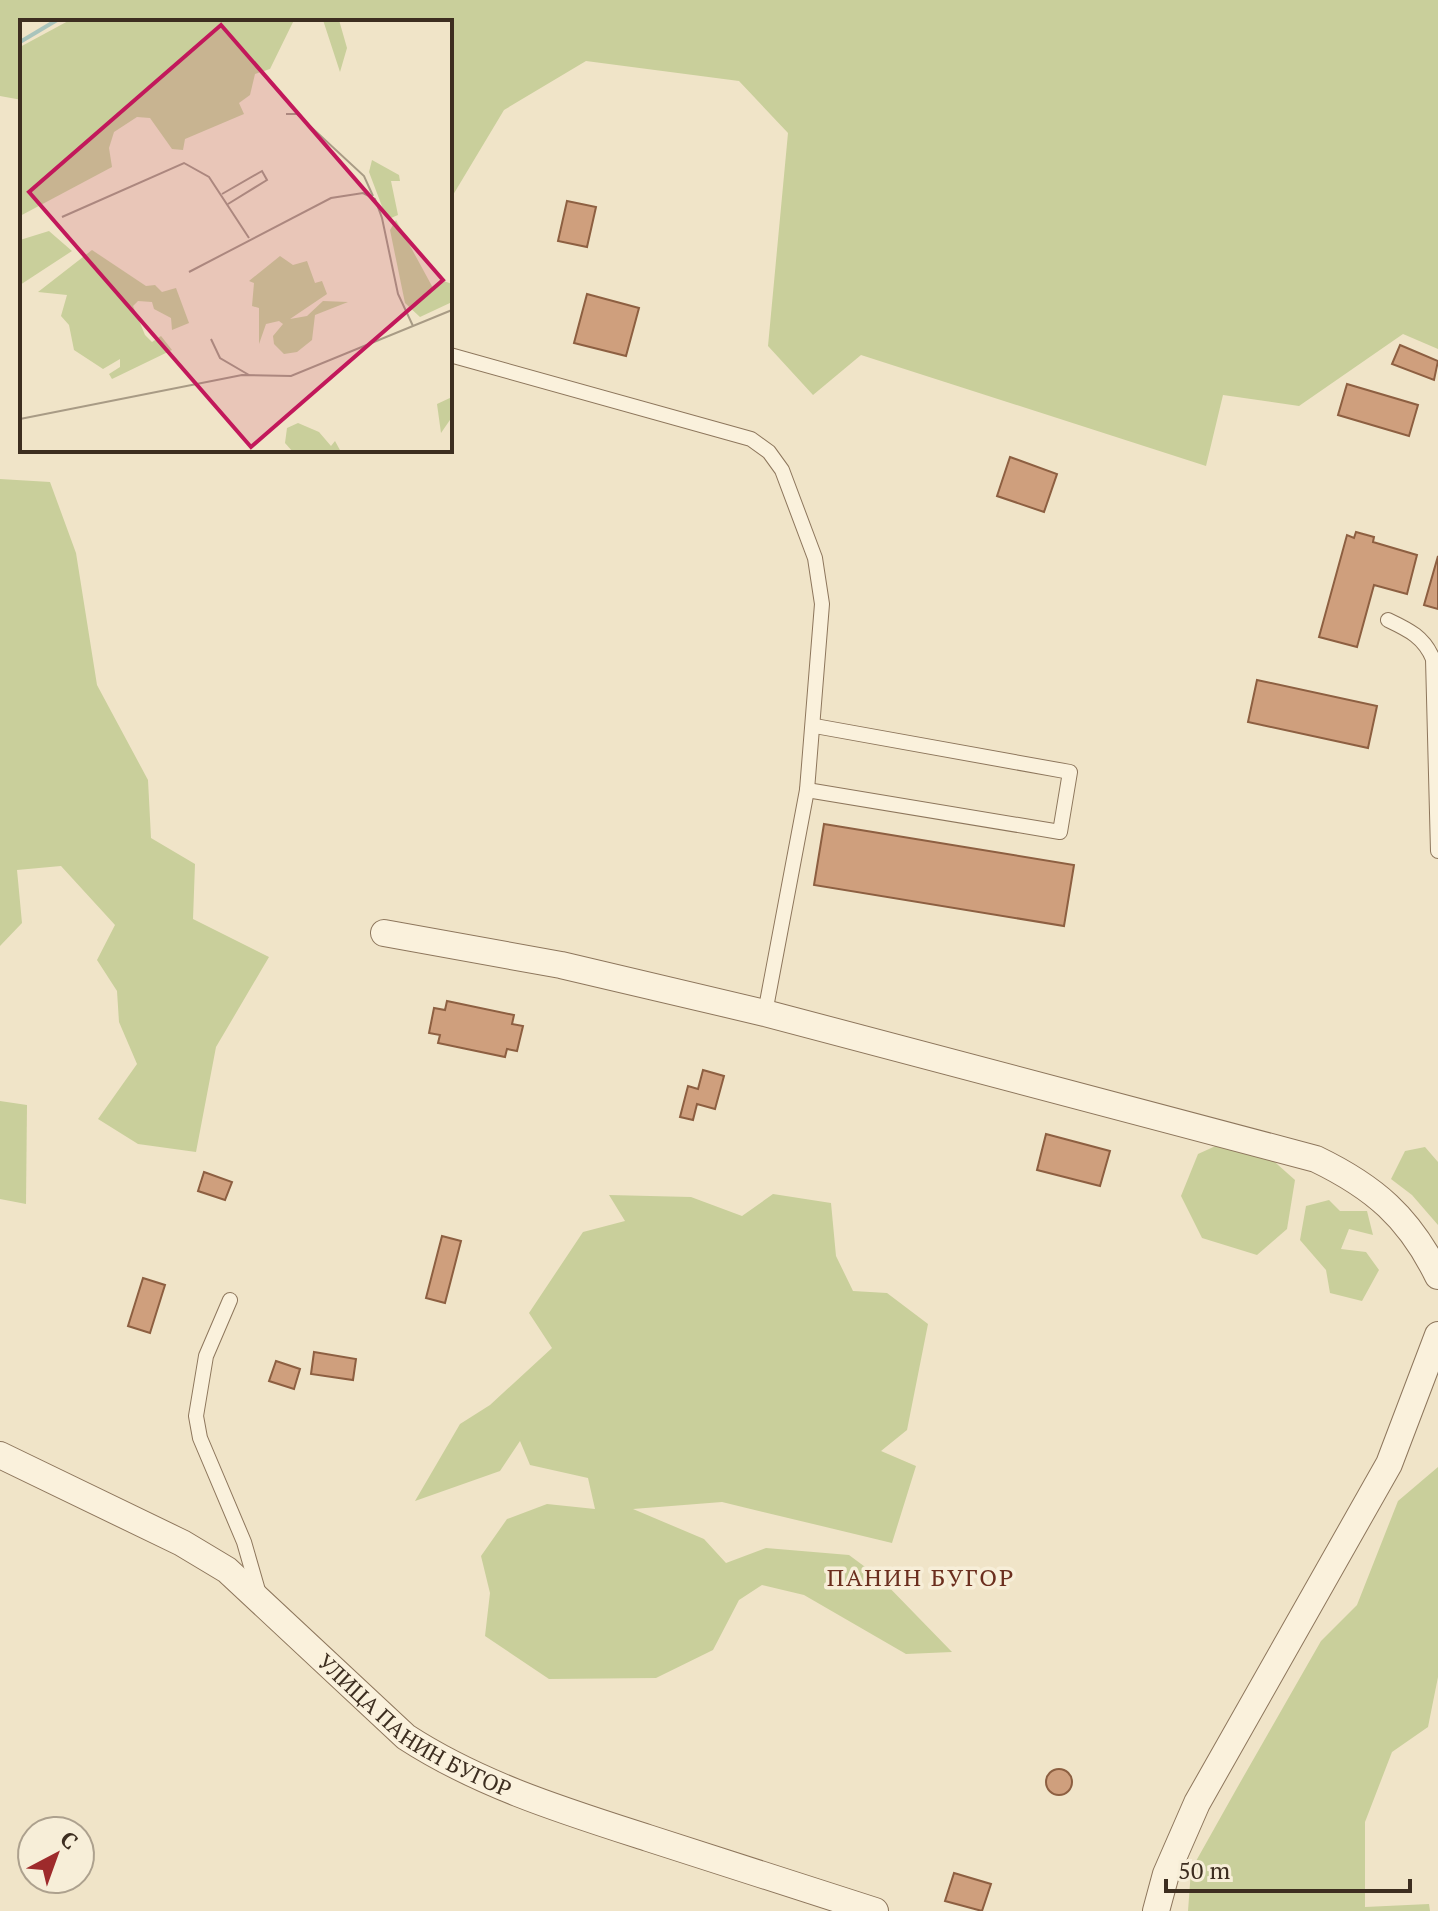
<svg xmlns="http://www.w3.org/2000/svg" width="1438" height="1911" viewBox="0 0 1438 1911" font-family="'PT Serif',serif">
<rect width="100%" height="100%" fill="#f0e4c8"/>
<g fill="#c9cf9b">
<path d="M0,0h1438v349l-35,-15 -104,72 -76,-11 -17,71 -345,-111 -48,40 -45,-49 20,-213 -49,-52 -153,-20 -82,49 -54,90v-178h-428v78l-22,-4z"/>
<path d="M0,479l50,3 26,71 21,132 51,95 3,58 44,26 -2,55 76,38 -53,90 -20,105 -58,-8 -40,-25 39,-55 -18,-42 -2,-31 -20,-31 18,-35 -54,-59 -44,4 5,53 -22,23z"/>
<path d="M0,1101l27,4 -1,99 -26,-5z"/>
<path d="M1220,1144l48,12 27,24 -8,49 -30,26 -55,-17 -21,-42 17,-42z"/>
<path d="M1425,1147l13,15v63l-26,-30 -21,-16 14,-28z"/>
<path d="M773,1194l58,9 5,53 17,35 34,2 41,31 -21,106 -26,21 35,15 -24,77 -170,-41 -89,7 71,30 22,24 40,-15 83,7 31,23 72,74 -46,2 -102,-59 -42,-10 -23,15 -26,50 -57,28 -107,1 -64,-43 5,-43 -9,-37 26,-37 40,-15 48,5 -7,-31 -58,-13 -10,-24 -20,30 -85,30 45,-77 30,-19 62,-57 -23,-35 54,-81 42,-11 -16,-26 82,2 51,19z"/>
<path d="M1329,1200l11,11h27l6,24 -24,-6 -8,20 25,3 13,18 -17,31 -32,-8 -4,-23 -26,-30 6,-34z"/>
<path d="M1438,1467v210l-10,50 -36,25 -27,70v85l64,-3 1,7h-242l3,-41 46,-82 84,-147 36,-36 41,-104z"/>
</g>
<g fill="#cf9f7d" stroke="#8d5f41" stroke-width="2">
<path d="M567,201l29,6 -9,40 -29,-6z"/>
<path d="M587,294l52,14 -13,48 -52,-13z"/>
<path d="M1400,345l38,16 -4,19 -42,-16z"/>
<path d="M1347,384l71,21 -9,31 -71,-21z"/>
<path d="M1010,457l47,17 -13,38 -47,-16z"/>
<path d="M1356,532l18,5 -1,5 44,13 -10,39 -33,-9 -17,62 -38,-10 28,-102 7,3z"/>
<path d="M1438,556v53l-14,-4z"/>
<path d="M1257,680l120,26 -9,42 -120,-26z"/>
<path d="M824,824l250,41 -10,61 -250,-41z"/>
<path d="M447,1001l67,14 -2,9 11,2 -6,25 -10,-2 -2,8 -67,-14 2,-8 -11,-2 5,-25 11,2z"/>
<path d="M703,1070l21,6 -9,33 -18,-5 -4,16 -13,-3 8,-31 10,3z"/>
<path d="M1046,1134l64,17 -10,35 -63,-16z"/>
<path d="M204,1172l28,10 -7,18 -27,-9z"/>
<path d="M442,1236l19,5 -16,62 -19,-5z"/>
<path d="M143,1278l22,7 -15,48 -22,-7z"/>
<path d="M314,1352l42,7 -3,21 -42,-6z"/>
<path d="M276,1361l24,8 -6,20 -25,-8z"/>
<circle cx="1059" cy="1782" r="13"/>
<path d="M954,1873l37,11 -9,27 -37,-10z"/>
</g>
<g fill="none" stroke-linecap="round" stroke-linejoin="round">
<defs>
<g id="lane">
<path d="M450,355l301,84 18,13 13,18 33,88 7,46 -15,186 -42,223"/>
<path d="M1388,620c21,10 36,17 45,39l5,192"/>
<path d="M807,790l253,42 10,-60 -255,-46"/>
<path d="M230,1300l-24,56 -10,60 4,22 44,104 15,52"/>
</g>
<g id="street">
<path d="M384,933l177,32 204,48 551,146c58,28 93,58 122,117"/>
<path id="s1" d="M0,1455l182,88 45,27 179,167c74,48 158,74 242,101 76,24 151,49 227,73"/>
<path d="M1156,1911l10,-37 31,-71 192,-339 49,-129"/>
</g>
</defs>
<use href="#lane" stroke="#8d765c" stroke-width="16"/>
<use href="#street" stroke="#8d765c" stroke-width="28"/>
<use href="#lane" stroke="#faf1dc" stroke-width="14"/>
<use href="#street" stroke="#faf1dc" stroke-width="26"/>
</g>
<g text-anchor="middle" stroke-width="7" stroke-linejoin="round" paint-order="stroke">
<g font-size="22" fill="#3d2e20" stroke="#f7eed8">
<text dy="8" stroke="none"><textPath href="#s1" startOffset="500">УЛИЦА ПАНИН БУГОР</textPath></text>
</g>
<g font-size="24" letter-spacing="2" fill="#6b2e1e" stroke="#f7eed8">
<text x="921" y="1586">ПАНИН БУГОР</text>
</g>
</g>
<g transform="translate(20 20)">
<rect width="432" height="432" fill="#f0e4c8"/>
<path d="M50,0h224l-24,49 -15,5 -5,21 -11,8 5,11 -59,25 -2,11 -11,-1 -22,-31 -13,-1 -23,15 -5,16 3,19 -92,49v-169zM303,0h16l8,28 -7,24zM352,140l27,15 1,6h-9l7,34 -7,3 -5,-1 -17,-45zM376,200l37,68 8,-8 11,4v18l-32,15 -15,-14 -15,-73zM29,211l23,20 -52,34v-45zM72,230l54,36 9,-1 7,7 14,-4 13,35 -17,7 -1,-12 -17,-9 -2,-7 -14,-1 -5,5 12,29 7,7 9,-6 11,14 -60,29 -3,-5 11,-7v-8l-17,10 -29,-19 -5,-25 -8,-9 6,-21 -29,-3zM260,236l13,9 14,-4 8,22 7,-2 5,13 -37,25 17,-3 16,-15 25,1 -33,13 -3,25 -15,12 -13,2 -10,-10 -1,-8 10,-12 -4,-3 -13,3 -7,20v-36l-7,-2 2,-23 -5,-2zM432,377v20l-11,16 -4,-29zM278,403l21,9 12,14 4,-5 6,11h-48l-8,-9 2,-15z" fill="#c9cf9b"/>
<path fill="none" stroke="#a9c4bc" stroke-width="4" d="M0,22l37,-22"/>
<path fill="none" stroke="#a89b85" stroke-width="2" d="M266,94h11l67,62 9,20M202,174l40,-23 5,9 -39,24M42,197l122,-54 25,14 40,61M169,252l142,-74 32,-5 12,6 7,19 16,76 15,32M191,319l9,19 29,17M0,399l222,-44 49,1 161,-66"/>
<path fill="#c2185b" fill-opacity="0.15" stroke="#c2185b" stroke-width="4" d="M201,5l222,255 -192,167 -222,-255z"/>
<rect width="432" height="432" fill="none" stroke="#3d2e20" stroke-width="4"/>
</g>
<g transform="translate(56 1855) rotate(41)"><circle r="38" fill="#f7eed8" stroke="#ada18e" stroke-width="2"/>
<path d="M0-6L14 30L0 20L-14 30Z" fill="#9e2a2b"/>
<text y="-12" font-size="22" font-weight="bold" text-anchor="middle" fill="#3d2e20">С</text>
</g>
<path d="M1166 1879v12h244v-12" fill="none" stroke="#3d2e20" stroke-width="4"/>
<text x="1178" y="1879" font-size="24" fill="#3d2e20" stroke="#f7eed8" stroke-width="6" paint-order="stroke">50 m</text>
</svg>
